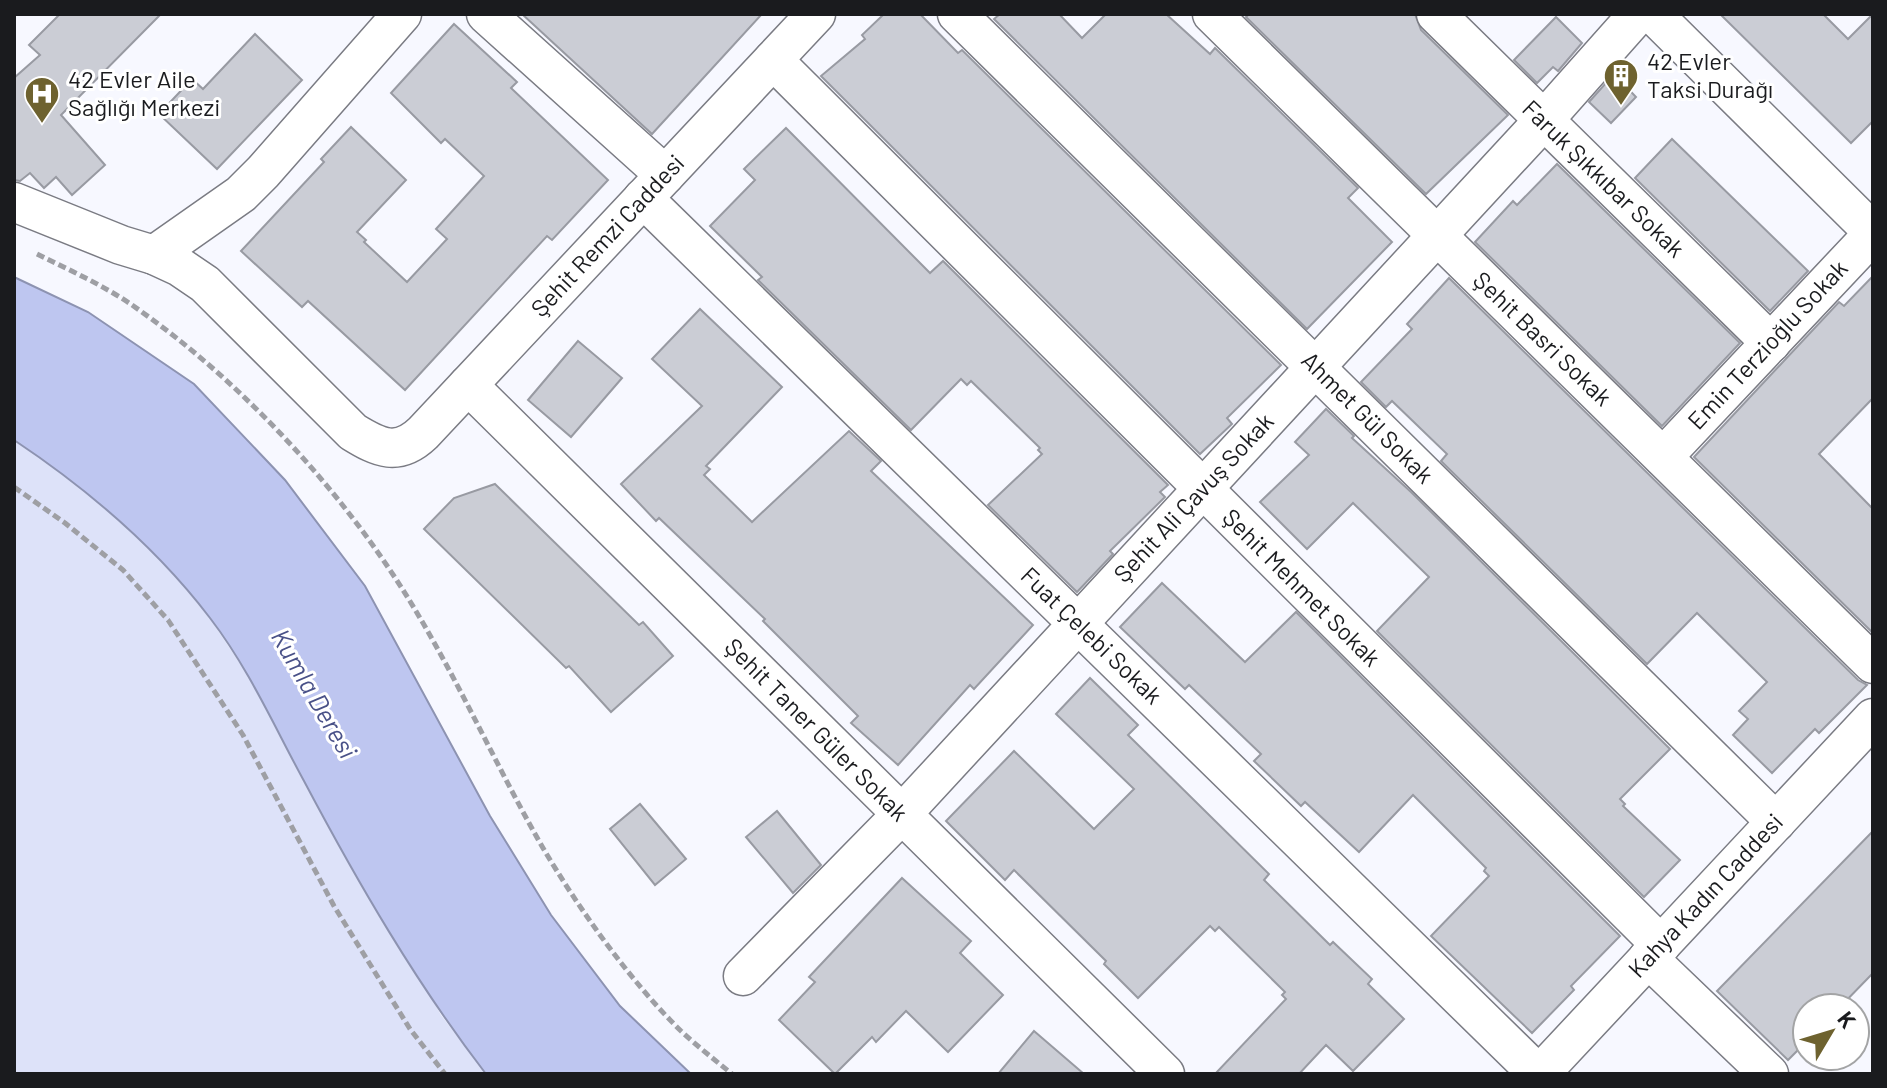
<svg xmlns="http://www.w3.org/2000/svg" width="1887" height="1088" viewBox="0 0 1887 1088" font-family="Barlow,sans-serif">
<rect width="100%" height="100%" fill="#f7f8ff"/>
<path fill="#dde2f9" d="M14,440l43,29 55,43 51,49 48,59 48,72 182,323 45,59h-472z"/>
<path fill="#bec6f0" stroke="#8d93b1" stroke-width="2" d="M14,277l74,35 106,72 91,96 80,106 125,230 61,99 69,91 71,68h-205c-70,-91 -128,-191 -182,-293 -30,-55 -55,-112 -94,-163 -54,-71 -121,-128 -196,-178z"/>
<g fill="#cbcdd5" stroke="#989aa2" stroke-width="2">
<path d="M60,14h101l-100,101 44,50 -33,30 -16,-18 -12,11 -14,-15 -10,8 -6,-1v-102l26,-23 -11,-10z"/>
<path d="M522,14h240l-110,120z"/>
<path d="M884,14h36l38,39 4,-3 319,315 -54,53 5,6 -32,30 -379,-378 44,-37 -3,-4z"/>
<path d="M1000,14h59l23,24 24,-24h60l44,40 5,-6 143,140 -10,10 44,44 -85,87 -313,-310z"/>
<path d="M1249,14h166l6,16 87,85 -82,79 -180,-177z"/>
<path d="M1720,14h103l25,25 25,-25v107l-22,22z"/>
<path d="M1556,17l26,26 -24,28 -5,-4 -16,16 -23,-23z"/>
<path d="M454,24l63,58 -6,6 97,92 -56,60 -5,-4 -142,154 -97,-89 -6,6 -61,-56 83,-89 -3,-3 30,-32 55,53 -49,52 9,8 -2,2 43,40 40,-43 -11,-10 48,-53 -39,-37 -4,4 -50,-50z"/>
<path d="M255,34l47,46 -85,89 -58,-55 33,-35 11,10z"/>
<path d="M1614,74l22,23 -25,26 -22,-21z"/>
<path d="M786,128l144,145 13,-12 225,224 -8,7 5,5 -55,54 3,3 -36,38 -89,-87 54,-51 -4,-4 2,-2 -69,-67 -4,4 -6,-6 -50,51 -153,-150 4,-3 -52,-51 45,-46 -11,-11z"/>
<path d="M1672,139l136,132 -38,40 -135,-133z"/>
<path d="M1557,164l183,179 -78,83 -187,-184 38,-41 4,4z"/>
<path d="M1873,276v122l-54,56 54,55v124l-179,-176 145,-155 5,4z"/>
<path d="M1449,278l409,402 9,5 -48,48 -4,-4 -43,44 -39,-38 15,-16 -9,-8 28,-29 -70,-69 -50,51 -206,-203 6,-7 -55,-53 -6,6 -25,-25 51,-53 -5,-5z"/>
<path d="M700,309l82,78 -76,79 4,3 -6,6 48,47 97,-91 32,30 -10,10 162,154 -59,64 -4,-4 -72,80 -47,-42 7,-7 -95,-95 2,-2 -106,-101 -3,3 -35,-37 81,-78 -50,-47z"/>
<path d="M578,341l44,37 -51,59 -43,-37z"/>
<path d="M1326,409l28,27 -2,2 59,54 259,257 -50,50 5,5 -2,2 57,54 -36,37 -267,-266 52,-54 -76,-74 -46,46 -47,-47 49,-47 -14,-13z"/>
<path d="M495,484l144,141 4,-3 30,34 -62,56 -42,-46 -3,2 -142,-139 30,-31z"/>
<path d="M1162,583l83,79 51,-50 324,324 -49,50 3,4 -42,43 -101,-97 58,-60 -5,-5 2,-3 -73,-73 -54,57 -54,-50 -4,4 -47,-45 7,-7 -72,-69 -4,4 -65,-62z"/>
<path d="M1090,678l48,47 -10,10 141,139 -5,6 66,65 3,-3 39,37 -4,5 36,35 -51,52 -27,-26 -27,29h-84l71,-75 -4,-4 3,-3 -66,-65 -4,4 -5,-5 -72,72 -34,-34 2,-3 -92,-91 -9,10 -59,-59 68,-70 80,78 40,-40 -78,-75z"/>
<path d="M640,804l46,55 -31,26 -45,-56z"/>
<path d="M777,811l44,54 -28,28 -47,-56z"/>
<path d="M1873,831v142l-34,35h-32v33l-19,19 -71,-69z"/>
<path d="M902,878l69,63 -11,12 43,42 -55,57 -42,-41 -30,31 -4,-5 -37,37 -56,-54 36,-38 -6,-5z"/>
<path d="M1034,1031l50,43h-86z"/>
</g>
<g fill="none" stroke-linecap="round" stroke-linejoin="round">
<defs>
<g id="minor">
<path d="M486,14l179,161"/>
<path d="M957,14l819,808"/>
<path d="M1212,14l661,650"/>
<path d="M1436,14l335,329"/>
<path d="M1653,14l220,218"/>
<path d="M773,60l888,885"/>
<path d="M643,198l895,876"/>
<path d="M14,202l107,43 33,10 26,12 25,17 148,148c26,16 45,25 70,1l393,-419"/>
<path d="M154,255l87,-61 22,-22 139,-158"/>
<path d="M468,385l697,689"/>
<path d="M1663,457l210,-223"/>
<path d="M1648,958l121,116"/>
<path d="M743,976l158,-161 642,-694 95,-107"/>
<path d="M1540,1074l333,-356"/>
</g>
</defs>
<use href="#minor" stroke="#7a7b83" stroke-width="41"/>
<g stroke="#9e9fa4" stroke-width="5" stroke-dasharray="8 4" stroke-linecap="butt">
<path d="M37,254c32,16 66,31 95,51 107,74 208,183 276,293 50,81 88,168 135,250 36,61 87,133 138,183 16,15 34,29 51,43"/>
<path d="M14,487l51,36 58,47 45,50 75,115 91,171 76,123 35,45"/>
</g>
<use href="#minor" stroke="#fff" stroke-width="38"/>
</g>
<defs>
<symbol id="building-pin" viewBox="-11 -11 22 30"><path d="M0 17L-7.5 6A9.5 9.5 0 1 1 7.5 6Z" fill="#6e622f" stroke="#fff"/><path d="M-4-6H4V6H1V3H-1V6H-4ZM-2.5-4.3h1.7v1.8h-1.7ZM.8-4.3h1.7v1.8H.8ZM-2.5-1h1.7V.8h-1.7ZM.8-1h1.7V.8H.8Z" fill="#fff"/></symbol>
<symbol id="hospital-pin" viewBox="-11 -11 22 30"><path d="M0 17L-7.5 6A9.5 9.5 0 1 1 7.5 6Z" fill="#6e622f" stroke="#fff"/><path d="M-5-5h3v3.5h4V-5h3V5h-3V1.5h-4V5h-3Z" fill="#fff"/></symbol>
</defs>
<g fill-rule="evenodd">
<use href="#building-pin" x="1601" y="56" width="40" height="54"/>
<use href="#hospital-pin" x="22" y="74" width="40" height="54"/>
</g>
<g text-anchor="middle" stroke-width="6" stroke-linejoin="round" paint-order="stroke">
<g font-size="24" fill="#1a1b1e" stroke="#fff" text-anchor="start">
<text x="1647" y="70">42 Evler<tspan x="1647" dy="28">Taksi Durağı</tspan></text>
<text x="68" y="88">42 Evler Aile<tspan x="68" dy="28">Sağlığı Merkezi</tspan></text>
</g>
<g font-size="24" fill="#1a1b1e" stroke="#fff">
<text transform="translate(1603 179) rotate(44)" y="8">Faruk Şıkkıbar Sokak</text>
<text transform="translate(608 236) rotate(-47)" y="8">Şehit Remzi Caddesi</text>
<text transform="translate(1542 339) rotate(44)" y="8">Şehit Basri Sokak</text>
<text transform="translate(1768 345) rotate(-47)" y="8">Emin Terzioğlu Sokak</text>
<text transform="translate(1367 418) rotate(45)" y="8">Ahmet Gül Sokak</text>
<text transform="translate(1194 498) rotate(-47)" y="8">Şehit Ali Çavuş Sokak</text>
<text transform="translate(1301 588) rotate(45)" y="8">Şehit Mehmet Sokak</text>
<text transform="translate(1091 636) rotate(44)" y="8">Fuat Çelebi Sokak</text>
<text transform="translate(816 730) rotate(45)" y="8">Şehit Taner Güler Sokak</text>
<text transform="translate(1706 896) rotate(-47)" y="8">Kahya Kadın Caddesi</text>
</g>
<g font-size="26" font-style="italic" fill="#495188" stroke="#fff">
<text transform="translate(314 694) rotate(60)" y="9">Kumla Deresi</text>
</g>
</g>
<rect width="1887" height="1088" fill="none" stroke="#1a1b1e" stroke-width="32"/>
<g transform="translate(1831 1032) rotate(52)"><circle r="38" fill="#ffffff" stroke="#a3a4a5" stroke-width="2"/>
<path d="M0-6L14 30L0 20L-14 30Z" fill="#6e622f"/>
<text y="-12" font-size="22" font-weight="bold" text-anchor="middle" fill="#1a1b1e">K</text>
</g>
</svg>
